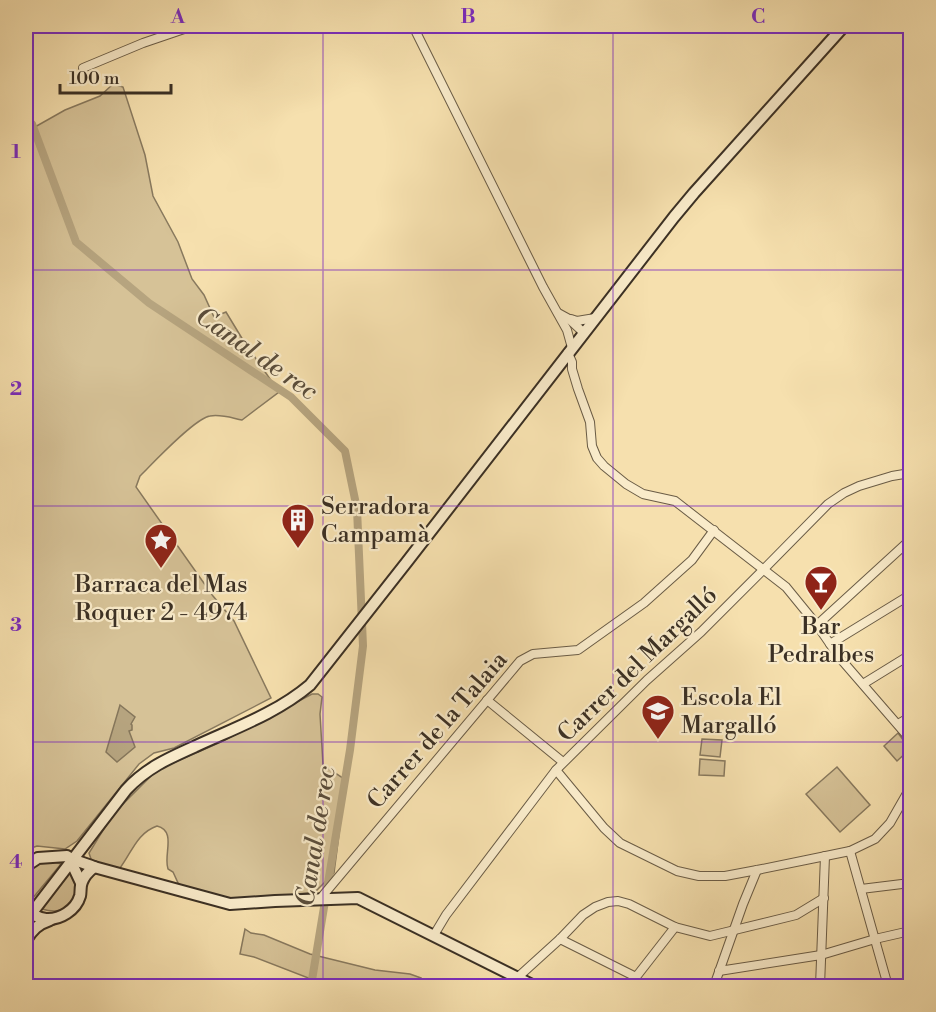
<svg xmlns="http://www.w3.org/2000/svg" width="936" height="1012" viewBox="0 0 936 1012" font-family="'Libre Bodoni',serif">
<rect width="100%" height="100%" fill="#f6e0ae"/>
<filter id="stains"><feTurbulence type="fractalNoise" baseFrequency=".00333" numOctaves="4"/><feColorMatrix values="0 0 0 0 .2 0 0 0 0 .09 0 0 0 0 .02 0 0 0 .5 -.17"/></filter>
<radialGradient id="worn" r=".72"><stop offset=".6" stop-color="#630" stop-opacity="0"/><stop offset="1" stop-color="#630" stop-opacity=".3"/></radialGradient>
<g fill="#d6c297" stroke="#88795e" stroke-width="1.5">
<path d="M113,84l10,3 22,68 8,41 25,46 14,37 12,16 10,22 12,-5 17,28 36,52 -37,28c-10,-2 -21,-6 -32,-4 -15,2 -57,47 -70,60l-4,11 77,109 21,25 37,77 -97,50 -20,5 -15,11 -62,77 -12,8 -28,-3 -11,4v-718l39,-22 35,-14z"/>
<path d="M312,694h6l4,3 -2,17 3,51 23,15 -12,93 -19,19 -79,9 -57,-16 -6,-13 -5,-3c-5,-14 9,-38 -11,-43 -20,7 -25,26 -37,42l-28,-6 -3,-9 24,-39 44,-44 66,-29z"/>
<path d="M898,733l12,16 -13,12 -13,-15z"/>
<path d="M702,739l20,1 -2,17 -20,-2z"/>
<path d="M700,759l25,2 -1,15 -25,-1z"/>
<path d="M837,767l33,38 -30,27 -34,-38z"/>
<path d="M47,860l14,4 -29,35c-12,-7 -8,-26 2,-34 3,-3 9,-3 13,-5z"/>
<path d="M69,873c3,3 5,5 7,8 1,2 1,7 1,9 0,20 -20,24 -35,19z"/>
<path d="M245,929l6,4 13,2 46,19 65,16 35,4 11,4 10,8h-102l-75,-29 -14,-3z"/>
</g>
<path fill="#b6a47f" stroke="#85765b" stroke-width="1.5" d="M120,705l15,12 -4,7 1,1v5l-3,1 6,16 -18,15 -11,-10z"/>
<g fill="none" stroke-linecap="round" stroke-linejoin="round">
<path stroke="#b6a47f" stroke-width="8" d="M26,118l6,6 44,118 73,61 142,94 54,54 12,58 6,137 -13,104 -39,236"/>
<defs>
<g id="street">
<path d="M413,26l130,261 24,43 5,18"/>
<path d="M83,68l60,-25 50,-17"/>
<path d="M558,313l11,6 15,14"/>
<path d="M571,319l6,2 18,-3"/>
<path d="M568,353l4,9v7l6,20 12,33 2,24 5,12 7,8 22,18 17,10 32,7 111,86 31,38 22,32 71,82"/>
<path d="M817,625l93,-85"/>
<path d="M830,644l80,-49"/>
<path d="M863,684l47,-29"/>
<path d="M487,700l76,62"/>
<path d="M898,724l12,-7"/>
<path d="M556,770l48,58 16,15 57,28 22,5h26l32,-6 93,-19 25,-12 15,-16 20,-35"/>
<path d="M850,851l38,135"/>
<path d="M861,889l49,-6"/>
<path d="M320,899l200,-238 13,-7 45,-4 66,-47 48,-43 22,-30"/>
<path d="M434,935l12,-20 110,-145 91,-90 54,-48 63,-63 64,-65 16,-11 15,-7 33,-10 18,-3"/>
<path d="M560,939l76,38"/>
<path d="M719,971l102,-16 54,-16 35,-8"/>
<path d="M517,978l43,-39 23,-24 12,-8 13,-5 10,-1 11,3 46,23 35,9 86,-21 28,-17"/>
<path d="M629,986l46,-59"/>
<path d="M714,986l29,-82 14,-34"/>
<path d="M820,986l5,-130"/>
<path d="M902,986l8,-2"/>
</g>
<g id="secondary">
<path d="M72,860l2,8 7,15"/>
<path d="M26,866l12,-8 29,-2c7,5 18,7 27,11l136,37 45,-3 83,-3 176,88"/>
<path d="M26,908c5,6 11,10 20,11 14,1 30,-9 34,-23 1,-4 0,-10 2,-14 2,-6 7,-11 12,-15"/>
<path d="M26,928l5,-14 95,-124c20,-22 43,-32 70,-44 39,-18 81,-33 114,-61l96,-122 268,-346 20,-24 150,-167"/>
<path d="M26,940c6,-10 12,-16 24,-20"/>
</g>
</defs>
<use href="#street" stroke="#6a5c46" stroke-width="10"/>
<use href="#secondary" stroke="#3b3024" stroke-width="14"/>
<use href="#street" stroke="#f9ebca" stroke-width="8"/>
<use href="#secondary" stroke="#f9ebca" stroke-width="10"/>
</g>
<path fill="none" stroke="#7b2cbf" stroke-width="1.5" stroke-opacity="0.55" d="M323,26v960M613,26v960M26,270h884M26,506h884M26,742h884"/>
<defs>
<symbol id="building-pin" viewBox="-11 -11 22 30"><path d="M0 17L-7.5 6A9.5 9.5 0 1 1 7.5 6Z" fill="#8f2418" stroke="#f9ebca"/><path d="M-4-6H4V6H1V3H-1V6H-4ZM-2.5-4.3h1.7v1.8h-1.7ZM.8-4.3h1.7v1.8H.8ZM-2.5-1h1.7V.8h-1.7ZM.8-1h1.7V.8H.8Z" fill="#fff"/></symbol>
<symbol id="sight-pin" viewBox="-11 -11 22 30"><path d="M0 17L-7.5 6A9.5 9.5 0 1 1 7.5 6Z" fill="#8f2418" stroke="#f9ebca"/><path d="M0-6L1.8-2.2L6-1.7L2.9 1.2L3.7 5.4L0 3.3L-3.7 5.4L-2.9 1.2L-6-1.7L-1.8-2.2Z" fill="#fff"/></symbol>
<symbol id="bar-pin" viewBox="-11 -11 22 30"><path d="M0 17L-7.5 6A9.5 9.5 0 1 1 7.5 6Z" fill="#8f2418" stroke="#f9ebca"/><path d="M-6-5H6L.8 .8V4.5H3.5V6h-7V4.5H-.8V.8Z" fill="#fff"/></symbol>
<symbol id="school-pin" viewBox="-11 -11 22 30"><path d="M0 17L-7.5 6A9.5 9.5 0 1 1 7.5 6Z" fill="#8f2418" stroke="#f9ebca"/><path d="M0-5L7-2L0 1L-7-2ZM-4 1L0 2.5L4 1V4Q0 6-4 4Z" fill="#fff"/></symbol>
</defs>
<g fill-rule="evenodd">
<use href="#building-pin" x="279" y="501" width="38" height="52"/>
<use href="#sight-pin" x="142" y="521" width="38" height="52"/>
<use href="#bar-pin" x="802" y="563" width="38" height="52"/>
<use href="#school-pin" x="639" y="692" width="38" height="52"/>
</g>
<g text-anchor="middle" stroke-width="4.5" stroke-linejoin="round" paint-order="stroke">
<g font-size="24" fill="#3b3024" stroke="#f9ebca" text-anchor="start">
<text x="321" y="514">Serradora<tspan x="321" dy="28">Campamà</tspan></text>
<text x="161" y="592" text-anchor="middle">Barraca del Mas<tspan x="161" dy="28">Roquer 2 - 4974</tspan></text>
<text x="821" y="634" text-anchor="middle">Bar<tspan x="821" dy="28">Pedralbes</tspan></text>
<text x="681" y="705">Escola El<tspan x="681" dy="28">Margalló</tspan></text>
</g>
<g font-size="24" fill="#3b3024" stroke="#f9ebca">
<text transform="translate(637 664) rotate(-44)" y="8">Carrer del Margalló</text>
<text transform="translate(437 730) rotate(-49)" y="8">Carrer de la Talaia</text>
</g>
<g font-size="26" font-style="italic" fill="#5a4d3b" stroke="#f9ebca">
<text transform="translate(257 353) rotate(35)" y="9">Canal de rec</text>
<text transform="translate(315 836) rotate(-81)" y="9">Canal de rec</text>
</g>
</g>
<rect width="936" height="1012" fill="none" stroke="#f6e0ae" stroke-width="66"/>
<path d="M60 84v9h111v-9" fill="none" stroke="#3b3024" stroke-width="3"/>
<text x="69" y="84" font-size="18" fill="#3b3024" stroke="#f9ebca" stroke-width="4.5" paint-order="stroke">100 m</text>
<rect x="33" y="33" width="870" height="946" fill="none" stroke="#7b2cbf" stroke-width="2"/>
<g font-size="20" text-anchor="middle" font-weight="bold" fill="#7b2cbf">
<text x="178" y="23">A</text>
<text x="468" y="23">B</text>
<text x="758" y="23">C</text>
<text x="16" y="158">1</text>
<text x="16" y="395">2</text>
<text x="16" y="631">3</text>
<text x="16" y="868">4</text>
</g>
<rect width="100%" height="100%" filter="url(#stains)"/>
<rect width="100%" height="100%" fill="url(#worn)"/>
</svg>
